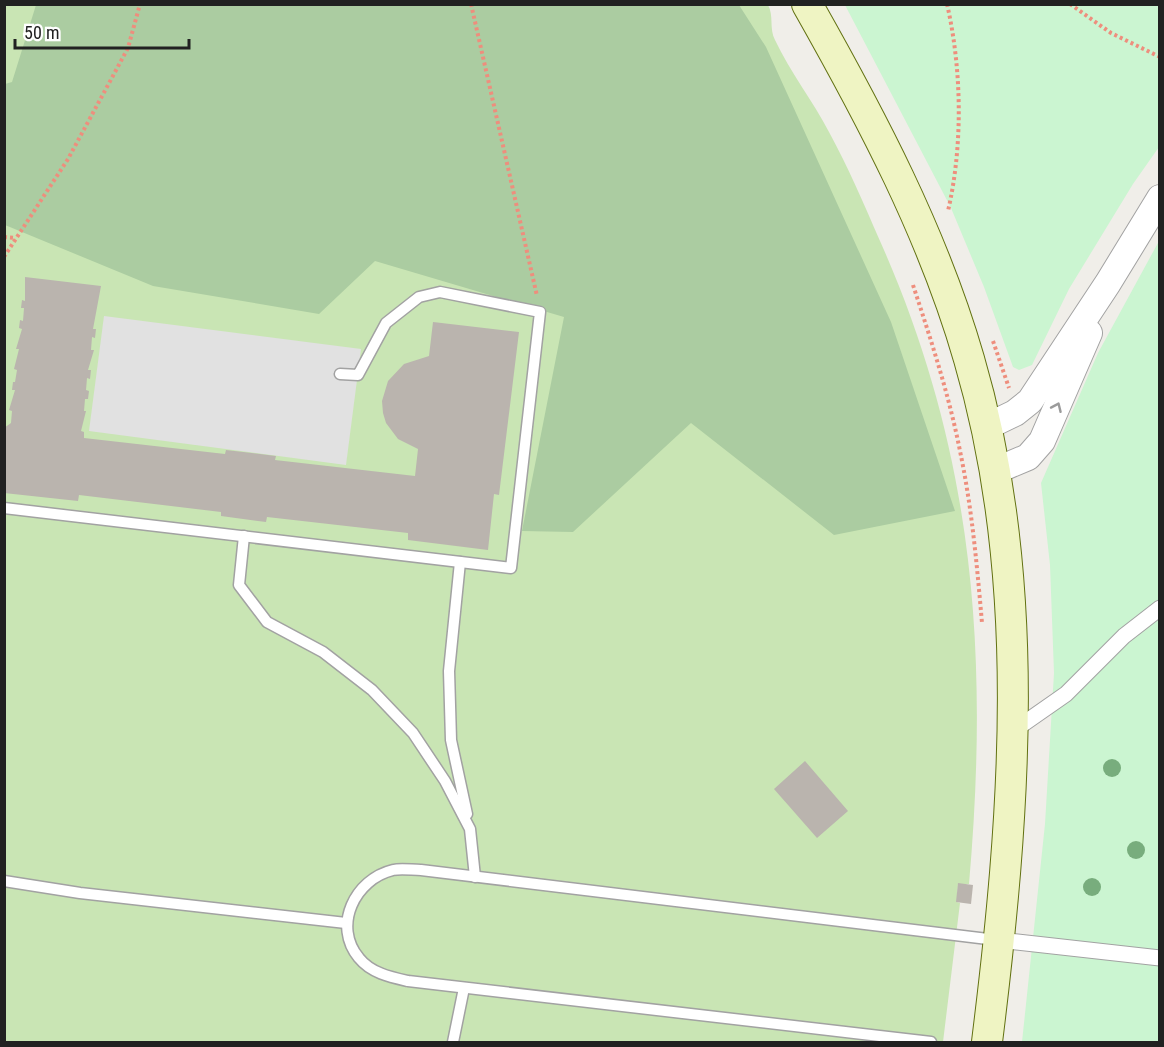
<svg xmlns="http://www.w3.org/2000/svg" width="1164" height="1047" viewBox="0 0 1164 1047" font-family="'Roboto Condensed',sans-serif">
<rect width="100%" height="100%" fill="#f0eee9"/>
<path fill="#c9e5b4" d="M5,5h763c6,10 1,24 7,35 15,32 38,61 54,92 19,35 35,72 51,109 95,213 109,414 89,643h-11l-1,18 3,1 -17,139h-938z"/>
<path fill="#abcca1" d="M36,5h703l27,42 125,275 64,189 -121,24 -143,-112 -118,109 -51,-1 42,-214 -189,-56 -56,53 -166,-28 -148,-61v-141l7,-2z"/>
<g fill="#cbf5d1">
<path d="M845,5h314v142l-26,37 -64,105 -37,76 -13,5 -6,-3 -29,-80 -33,-79z"/>
<path d="M1159,241v801h-137l23,-218 9,-151 -4,-108 -9,-82 57,-130z"/>
</g>
<path fill="#e1e1e1" d="M104,316l257,33 -15,116 -257,-34z"/>
<g fill="#bab4ae">
<path d="M25,277l76,9 -8,43h3l-1,9 -3,-1 -1,13h3l-6,20h3l-1,9 -3,-1 -1,12 3,1 -1,8h-3l-1,12h2l-5,20 3,1v6l141,16 1,-4 50,6 -1,4 140,16 3,-27 -20,-10 -12,-16 -3,-10 -1,-12 6,-20 16,-17 25,-8 4,-34 86,10 -20,163 -5,-1 -6,56 -80,-10v-7l-141,-16 -1,5 -45,-6v-4l-142,-17 -1,6 -74,-8v-65l7,-5 1,-12 -3,-1 6,-20h-3l1,-8h2l2,-12 -3,-1 5,-20h-3l6,-20 -3,-1 1,-8 3,1 1,-13h-3l1,-8 3,1z"/>
<path d="M805,761l43,50 -31,27 -43,-49z"/>
<path d="M958,883l15,2 -2,19 -15,-2z"/>
</g>
<g fill="none" stroke-linecap="round" stroke-linejoin="round">
<defs>
<g id="service">
<path d="M4,508l507,60 29,-256 -100,-20 -21,5 -33,26 -28,52 -18,-1"/>
<path d="M244,536l-5,49 28,37 56,30 49,38 41,43 32,48 25,48 5,48"/>
<path d="M460,562l-11,109 2,69 16,74"/>
<path d="M4,881l76,12 266,30"/>
<path d="M453,1042l11,-54"/>
<path d="M931,1042l-523,-61c-18,-4 -37,-8 -49,-23 -27,-32 -4,-79 34,-88 8,-2 19,0 28,0l575,70"/>
</g>
<g id="pedestrian">
<path d="M1013,731l53,-37 58,-58 36,-28"/>
<path d="M999,940l161,18"/>
</g>
<g id="tertiary">
<path d="M986,427l29,-14 15,-12 78,-118 52,-85"/>
<path d="M995,471l33,-14 14,-16 47,-108"/>
</g>
<path id="secondary" d="M807,4c64,113 126,230 162,355 65,221 46,458 18,683"/>
</defs>
<use href="#service" stroke="#a2a2a2" stroke-width="13"/>
<use href="#pedestrian" stroke="#a2a2a2" stroke-width="17"/>
<use href="#tertiary" stroke="#a2a2a2" stroke-width="28"/>
<use href="#secondary" stroke="#617010" stroke-width="32"/>
<g stroke="#ee8e7d" stroke-width="4" stroke-dasharray="3 3" stroke-linecap="butt">
<path d="M471,4l66,292"/>
<path d="M947,4c15,66 16,142 1,207"/>
<path d="M1070,4l41,29 49,24"/>
<path d="M4,237l12,1"/>
<path d="M4,257l64,-98 60,-111 12,-44"/>
<path d="M913,285c18,55 36,110 47,166 12,57 17,115 22,172"/>
<path d="M993,341l16,47"/>
</g>
<use href="#service" stroke="#fff" stroke-width="10"/>
<use href="#pedestrian" stroke="#fff" stroke-width="15"/>
<use href="#tertiary" stroke="#fff" stroke-width="26"/>
<use href="#secondary" stroke="#eff4c3" stroke-width="30"/>
</g>
<g fill="#78ad7d">
<circle cx="1112" cy="768" r="9"/>
<circle cx="1136" cy="850" r="9"/>
<circle cx="1092" cy="887" r="9"/>
</g>
<defs><path id="oneway-chevron" d="M-2-3.5L2.5 0L-2 3.5" fill="none" stroke-width="1.6" stroke-linecap="round" stroke-linejoin="round" transform="scale(1.5)"/></defs>
<use stroke="#9b9b9b" href="#oneway-chevron" transform="translate(1057 407) rotate(-66)"/>
<rect width="1164" height="1047" fill="none" stroke="#212121" stroke-width="12"/>
<path d="M15 39v9h174v-9" fill="none" stroke="#212121" stroke-width="3"/>
<text x="24" y="39" font-size="18" fill="#212121" stroke="#ffffff" stroke-width="4.5" paint-order="stroke">50 m</text>
</svg>
